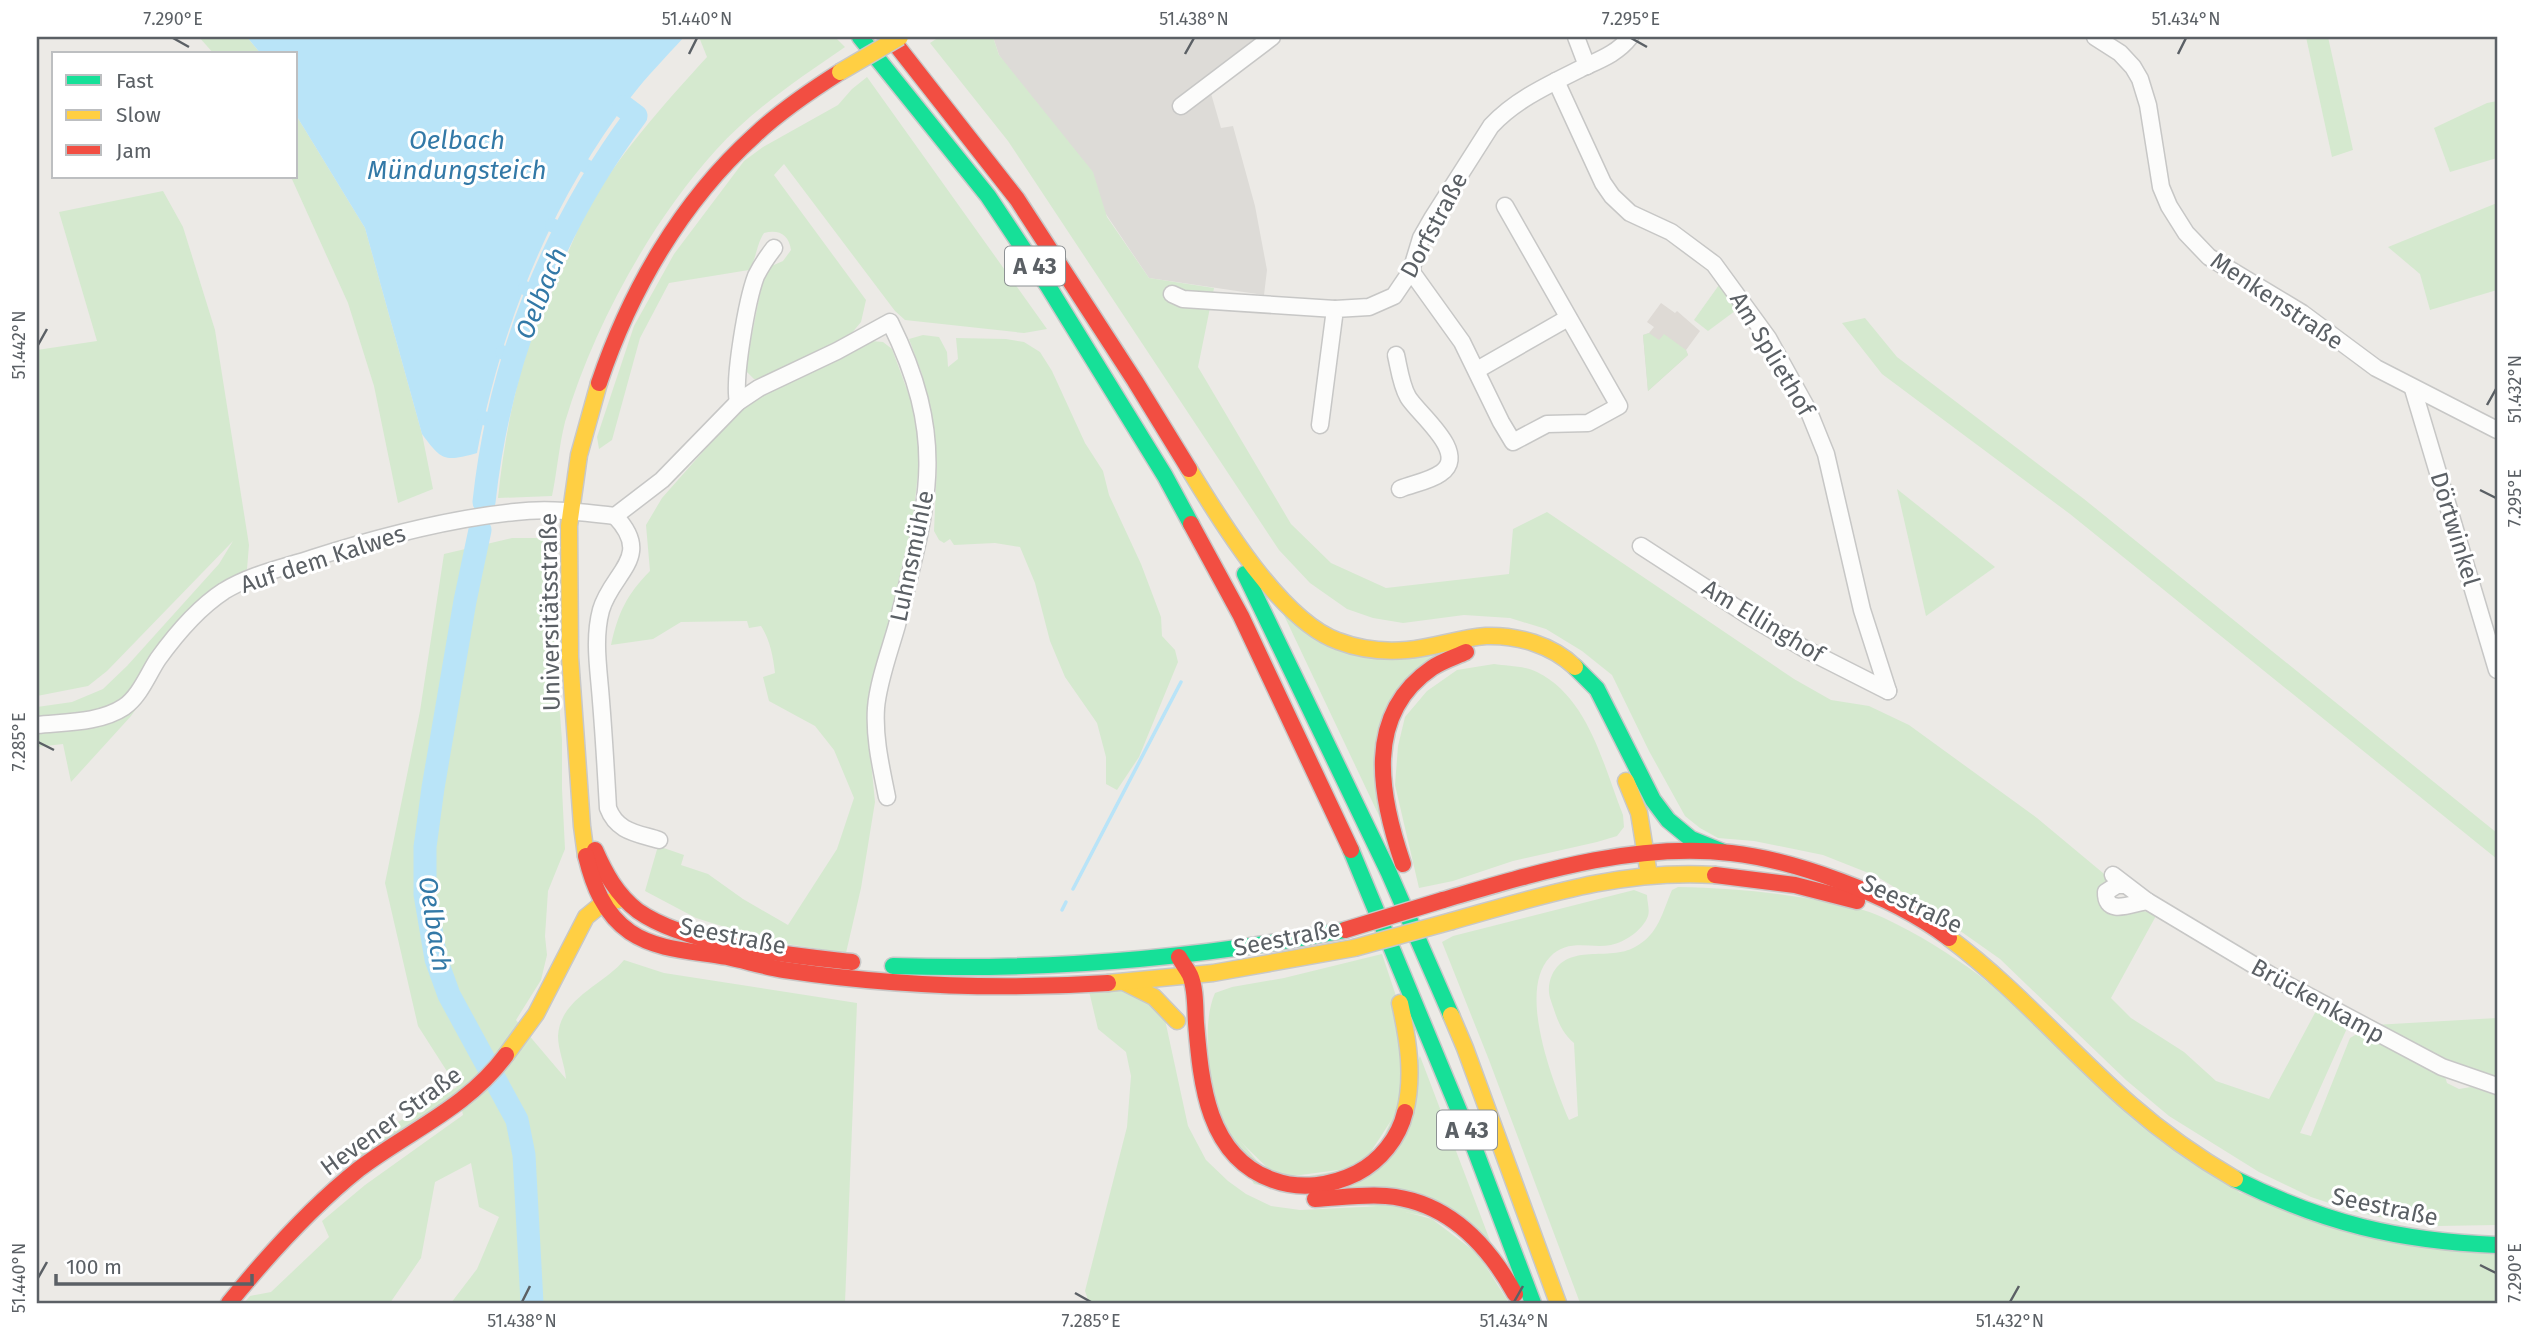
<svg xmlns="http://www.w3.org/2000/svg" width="2534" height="1340" viewBox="0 0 2534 1340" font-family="'Fira Sans',sans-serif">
<rect width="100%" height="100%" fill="#eceae6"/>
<path fill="#dddbd7" d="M993,37h289l-72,53 11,38 12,-2 22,80 12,64 -3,25 -115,-17 -150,-223z"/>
<path fill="#dedad5" d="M1661,303l14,10 2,-2 23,20 -14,19 2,5 -40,36 -5,-56 6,-2 5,-6 -7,-5z"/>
<g fill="#d5e9cf">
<path d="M199,37h48l14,17h-47z"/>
<path d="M699,37h136l10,10c-45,31 -92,62 -129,103 -66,73 -123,178 -151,272 -6,24 -8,50 -13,74l-54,2c6,-57 17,-118 38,-172 4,-10 10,-19 14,-29 12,-28 22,-57 36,-84 28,-54 80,-111 121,-156z"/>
<path d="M939,37h54l6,18 94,117 14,45 42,61 65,10 -16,79 93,157 40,39 55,25 123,-14 4,-45 34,-17 247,167 37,21 38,6 40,19 128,93 72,60c-10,13 -15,23 -1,35l35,-2 14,3 -46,84 20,20 53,34 32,29 53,18 48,-90 31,17 -48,107 11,3 39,-98 12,-7 82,42 3,10 12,6 12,-2 26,8v130l-59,1 -41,-5 -44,-10 -42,-14 -52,-25 -90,-56 -43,-36 -126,-121 -78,-55 -46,-28 -53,-21 -69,-14 -36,-3 -18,-10 -15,-12 -36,-65 -37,-76 -30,-24 -36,-22 -36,-11 -46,-3 -61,8 -30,-5 -26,-9 -37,-26 -31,-33 -271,-409 -78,-98z"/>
<path d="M2306,37h22l25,113 -21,7z"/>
<path d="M867,77l180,252 -23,4 -119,-13 -10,-9 -111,-147 -10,11 92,125 -5,22 -10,12 -86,45h-11l-9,-9 17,-87 5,-15 16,-7 8,-11c-2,-16 -13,-21 -27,-17 -8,12 -7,25 -15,37l-80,13 -29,55 -28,102 -13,9 -2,-12 37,-111 40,-72 70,-93 19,-14 75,-42 14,-16z"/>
<path d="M2497,101v57l-47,14 -16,-44 53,-25z"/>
<path d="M296,115l69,113 57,206 11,55 -35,14 -24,-117 -26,-83 -57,-126h5z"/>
<path d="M163,191l20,36 32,103 34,215 -2,24 -16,11 -77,73 -27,42 -11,9 -24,10 -55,6v-13l35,-5 31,-13 24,-23 92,-102 14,-23 -126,130 -19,15 -51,10v-346l60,-9 -38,-129z"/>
<path d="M2497,203v87l-67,20 -10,-36 -32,-27z"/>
<path d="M1719,285l20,23 -31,23 -14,-11z"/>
<path d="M1865,318l32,39 187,142 413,334v26l-427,-345 -188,-140 -40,-51z"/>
<path d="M1649,333l10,7 5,-6 22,16 2,5 -40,36 -5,-56z"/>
<path d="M923,335l16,2 8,15 1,15 10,-8 -2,-21 50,1 18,3 16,10 12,19 33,72 18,28 6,24 32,69 20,53 1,19 13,14 3,12 -39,95 -22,33 -11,-6v-27l-9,-34 -32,-46 -15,-36 -15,-58 -15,-36 -25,-4 -41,2 -4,-6 -6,4 -5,-3 -5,-9 3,-67 -15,-90 -13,-35z"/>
<path d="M872,341l11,1 9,7 24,65 3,50 -6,54 -46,202 8,82 -14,86 -15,65 -73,-11 -77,-24 -51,-27 13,-45 26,9 -3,10 27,9 35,25 45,26 49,-76 17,-51 -20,-48 -19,-24 -46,-25 -6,-24 12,-4c-2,-17 -5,-33 -14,-47l-12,2 -2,-7 -66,1 -28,17 -42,6c7,-32 16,-51 39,-74l-4,-46 16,-27 68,-77 28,-24z"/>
<path d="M1897,489l98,78 -69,49z"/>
<path d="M512,538h34l16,202v49l3,60 -17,42 -3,45 2,19 -6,25 -25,40 50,59c-1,-14 -8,-29 -8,-43 2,-38 46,-51 66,-76l40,13 193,30 -12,300h-394l26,-34 22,-52 -20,-10 -8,-44 -36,19 -14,76 -31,45h-146l6,-7 21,-4 58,-55 -7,-16 43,-36 98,-70 -4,-19 -94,63 -9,-12 101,-60 -39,-61 -33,-143 35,-172 24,-157z"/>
<path d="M1282,611l39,28 139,5 -57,45 -21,133z"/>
<path d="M167,656l-17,33 -19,27 -60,66 -8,-38 -26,3v-15l61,-9z"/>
<path d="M1494,664c13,2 32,2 43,8 52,26 66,93 86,143l1,12 -7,9 -20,6 -84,19 -60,20 -34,7 -24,-103 3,-39 7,-29 22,-26 30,-21z"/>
<path d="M1678,887c51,1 99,5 149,15 19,4 39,7 57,16 34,16 66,36 96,58l260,217 257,62v48h-917l-91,-243 -47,-118 11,-6 181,-46 13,5c0,6 3,15 1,21 -5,14 -23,26 -37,29 -21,4 -43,-7 -61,12 -33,34 3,125 19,163l9,-4 -4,-73c-14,-12 -17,-25 -23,-42 -3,-8 -3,-17 1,-26 16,-33 57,-13 83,-28 24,-13 27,-34 37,-57z"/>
<path d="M1382,954l17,51 6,94 -44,68 -83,11 -62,-60c-4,-36 -16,-91 -1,-125l17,-6 52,-9z"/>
<path d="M1125,985l39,30 24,111 18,34 22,21 18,13 25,12 29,4 83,-4 49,13 46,35 31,49h-420l-4,-12 42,-164 4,-51 -5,-24 -28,-23 -10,-42z"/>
<path d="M2497,1018v59l-58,-16 -65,-36z"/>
<path d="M1420,1056l74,195 -31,-28 -209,-39 -51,-87 72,85 96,-17z"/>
</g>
<path fill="#b9e4f8" d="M247,37h437c-18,20 -37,39 -53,60 -80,104 -130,229 -154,356 -33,9 -35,8 -55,-19l-57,-206 -69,-113v-61h-35z"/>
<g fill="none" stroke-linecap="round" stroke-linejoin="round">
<g stroke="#b9e4f8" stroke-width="3.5">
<path d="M1073,889l108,-207"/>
<path d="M1062,910l4,-8"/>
</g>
<g stroke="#b9e4f8" stroke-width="14">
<path d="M584,165l13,7"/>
<path d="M552,225l12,6"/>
<path d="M525,288l11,6"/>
<path d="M502,352l12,7"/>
<path d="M484,418l13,5"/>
</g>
<g stroke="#b9e4f8" stroke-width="23">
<path d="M484,502c15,-140 68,-273 152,-386l-12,-9"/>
<path d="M480,530l-15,71 -32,187 -8,59v47l11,65 13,36 68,125 7,35 8,148"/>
</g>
<defs>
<g id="street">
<path d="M1576,37l11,29"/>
<path d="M2095,37l25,16 13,14 7,12 8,26 13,82 8,19 17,27 23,24 93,56 74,55 121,62"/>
<path d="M1556,81l47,102 9,13 18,17 41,19 43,32 54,74 41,74 17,42 36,156 26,81"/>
<path d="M1181,106l91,-69"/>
<path d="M1411,271l51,71 39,80 12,20 34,-18 41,-1 31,-17 -114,-200"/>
<path d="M1172,294l11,5 152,10"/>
<path d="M1396,355c3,13 5,30 12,42 9,16 62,56 33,76 -11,8 -29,11 -41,16"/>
<path d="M1477,370l91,-52"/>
<path d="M2413,389l84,281"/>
<path d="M738,402c-5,-23 9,-102 18,-126 5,-10 11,-19 18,-28"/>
<path d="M1320,425l15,-116 34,-2 25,-11 17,-25 10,-33 12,-21 58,-91c24,-26 57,-41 89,-57 19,-9 37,-15 50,-32"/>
<path d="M615,516c39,41 -3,56 -14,94 -8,30 -2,61 0,91 3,36 5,72 7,107 9,24 29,25 51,32"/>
<path d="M1641,546l108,70 56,33 83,42"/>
<path d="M37,725c28,-3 63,-2 87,-18 16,-11 24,-33 34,-48 18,-25 40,-51 66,-68 28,-17 59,-23 89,-33 66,-21 133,-39 202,-46 33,-4 67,0 100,4l47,-36 76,-78 21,-14 78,-37 53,-29c59,119 38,182 7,303 -7,25 -19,57 -21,83 -2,30 5,59 11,89"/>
<path d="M2113,875l34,26 135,81 160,85 55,19"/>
<path d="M2124,885h-7l-11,7c-1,25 27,11 41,9"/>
</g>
<g id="fast">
<path d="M860,37l128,159 60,90 117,190 26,48"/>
<path d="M1245,574l144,299 62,142"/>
<path d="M1575,667l22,22 56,111 15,20 23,19 32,13"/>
<path d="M1351,850l123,297 59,156"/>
<path d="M893,966c153,5 302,-7 452,-36"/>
<path d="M2235,1179c89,44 163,62 262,66"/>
</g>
<g id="slow">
<path d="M1189,469c31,51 92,152 149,172 21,8 46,11 69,9 26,-2 52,-12 79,-14 32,-1 66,9 89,31"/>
<path d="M1626,781l13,32 10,62"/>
<path d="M586,856l-4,-30 -12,-169 -1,-131 10,-71 20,-72"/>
<path d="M1452,921c89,-25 169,-52 263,-46"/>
<path d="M1949,938c66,49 119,112 181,166 33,29 67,53 105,75"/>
<path d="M1124,982l30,15 23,24"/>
<path d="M1108,983l105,-10 141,-25"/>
<path d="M1400,1003c8,36 14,73 5,109"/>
<path d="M1451,1015l14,33 93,255"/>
<path d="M506,1055l30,-41 50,-97 17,-14 15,-3"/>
</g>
<g id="jam">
<path d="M890,37l127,162 118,182 54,88"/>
<path d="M599,383c31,-92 82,-181 155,-247 26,-25 56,-45 86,-64"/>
<path d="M1191,524l50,92 110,234"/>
<path d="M595,850c10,23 22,45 43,61 50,35 153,44 214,51"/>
<path d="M586,856c7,29 18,58 44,76 28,19 65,19 97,25 19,4 38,10 57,13 107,16 216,20 324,13"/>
<path d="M1403,864c-23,-67 -40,-149 29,-196 10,-7 23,-11 34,-16"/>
<path d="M1715,875l80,10 62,16"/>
<path d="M1443,900c93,-27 190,-58 288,-47 37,4 74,15 109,28 38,14 76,32 109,57"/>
<path d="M1179,957c3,6 8,12 11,18 6,14 5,33 6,48 5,60 11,134 77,157 27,10 58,6 84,-7 23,-12 42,-35 48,-61"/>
<path d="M1315,1199c23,-1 48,-5 71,-3 61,5 101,47 129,98"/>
<path d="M229,1303c39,-48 82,-96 130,-134 50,-38 109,-62 147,-114"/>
</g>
</defs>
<use href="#street" stroke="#c7c7c6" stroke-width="19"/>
<use href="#fast" stroke="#c8c8c8" stroke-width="19"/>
<use href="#slow" stroke="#c8c8c8" stroke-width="19"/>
<use href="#jam" stroke="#c8c8c8" stroke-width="19"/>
<use href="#street" stroke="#fcfcfb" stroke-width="16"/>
<use href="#fast" stroke="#16e098" stroke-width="16"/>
<use href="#slow" stroke="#ffcf43" stroke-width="16"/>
<use href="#jam" stroke="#f24e42" stroke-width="16"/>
<defs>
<g id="slow-bridge">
<path d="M840,72l60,-35"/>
<path d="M1354,948l98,-27"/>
</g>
<path id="jam-bridge" d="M1345,930l98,-30"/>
</defs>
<use href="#slow-bridge" stroke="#c8c8c8" stroke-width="19" stroke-linecap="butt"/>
<use href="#jam-bridge" stroke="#c8c8c8" stroke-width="19" stroke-linecap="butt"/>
<use href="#slow-bridge" stroke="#ffcf43" stroke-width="16"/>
<use href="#jam-bridge" stroke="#f24e42" stroke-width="16"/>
</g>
<path fill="none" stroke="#5b6065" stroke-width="2.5" d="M173,38l16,9M1631,38l16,9M689,54l8,-16M1185,54l9,-16M2178,54l8,-16M38,345l9,-16M2487,405l9,-16M2480,490l16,8M38,742l16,8M2480,1265l16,8M38,1278l9,-16M1075,1293l16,9M522,1302l8,-16M1514,1302l9,-16M2010,1302l9,-16"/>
<g text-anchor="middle" stroke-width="6" stroke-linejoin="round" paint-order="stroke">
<g fill="#fff" stroke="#8c9093" stroke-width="2">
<rect x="1005" y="246.5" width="60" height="39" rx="5"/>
<rect x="1437" y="1110.5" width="60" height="39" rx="5"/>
</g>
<g font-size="23" font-weight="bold" fill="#5b6065">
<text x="1035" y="274">A 43</text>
<text x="1467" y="1138">A 43</text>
</g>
<g font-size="24" fill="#5b6065" stroke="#fff">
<text transform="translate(1434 225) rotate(-62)" y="8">Dorfstraße</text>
<text transform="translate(2277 301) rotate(34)" y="8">Menkenstraße</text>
<text transform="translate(1772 354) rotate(59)" y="8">Am Spliethof</text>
<text transform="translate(2455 529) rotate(73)" y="8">Dörtwinkel</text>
<text transform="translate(912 556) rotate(-78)" y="8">Luhnsmühle</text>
<text transform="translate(323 559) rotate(-18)" y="8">Auf dem Kalwes</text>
<text transform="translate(550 612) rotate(-91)" y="8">Universitätsstraße</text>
<text transform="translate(1763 621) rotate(31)" y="8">Am Ellinghof</text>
<text transform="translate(1912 904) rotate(25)" y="8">Seestraße</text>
<text transform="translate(733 936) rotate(11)" y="8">Seestraße</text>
<text transform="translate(1287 938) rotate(-11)" y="8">Seestraße</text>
<text transform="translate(2318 1001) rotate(29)" y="8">Brückenkamp</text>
<text transform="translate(391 1121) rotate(-36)" y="8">Hevener Straße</text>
<text transform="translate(2385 1207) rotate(12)" y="8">Seestraße</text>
</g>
<g font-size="26" font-style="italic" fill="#3379a7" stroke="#fff">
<text x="457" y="149">Oelbach<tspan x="457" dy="30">Mündungsteich</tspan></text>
<text transform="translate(541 293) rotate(-68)" y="9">Oelbach</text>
<text transform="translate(435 924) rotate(81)" y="9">Oelbach</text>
</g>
</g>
<rect width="2534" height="1340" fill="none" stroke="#ffffff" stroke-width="77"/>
<rect x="52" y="52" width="245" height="126" fill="#ffffff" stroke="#bdbfc1" stroke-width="2"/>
<rect x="66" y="75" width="35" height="10" fill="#16e098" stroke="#bdbfc1" stroke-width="2"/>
<text x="116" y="88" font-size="21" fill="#5b6065">Fast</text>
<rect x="66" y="110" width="35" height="10" fill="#ffcf43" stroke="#bdbfc1" stroke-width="2"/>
<text x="116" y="122" font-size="21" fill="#5b6065">Slow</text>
<rect x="66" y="145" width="35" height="10" fill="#f24e42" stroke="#bdbfc1" stroke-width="2"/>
<text x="116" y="158" font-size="21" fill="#5b6065">Jam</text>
<path d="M56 1274v10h196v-10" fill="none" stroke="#5b6065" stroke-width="3.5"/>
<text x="66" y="1274" font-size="21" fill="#5b6065" stroke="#ffffff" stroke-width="5" paint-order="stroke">100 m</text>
<rect x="38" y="38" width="2458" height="1264" fill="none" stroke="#5b6065" stroke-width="2.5"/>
<g font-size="18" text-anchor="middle" fill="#5b6065">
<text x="173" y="25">7.290°E</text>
<text x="697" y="25">51.440°N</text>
<text x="1194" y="25">51.438°N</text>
<text x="1631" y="25">7.295°E</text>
<text x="2186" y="25">51.434°N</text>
<text transform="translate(19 345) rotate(-90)" y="6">51.442°N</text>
<text transform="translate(2515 389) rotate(-90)" y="6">51.432°N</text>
<text transform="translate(2515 498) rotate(-90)" y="6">7.295°E</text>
<text transform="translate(19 742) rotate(-90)" y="6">7.285°E</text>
<text transform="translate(2515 1273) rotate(-90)" y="6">7.290°E</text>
<text transform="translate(19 1278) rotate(-90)" y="6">51.440°N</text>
<text x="522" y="1327">51.438°N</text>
<text x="1091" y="1327">7.285°E</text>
<text x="1514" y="1327">51.434°N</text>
<text x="2010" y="1327">51.432°N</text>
</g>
</svg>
